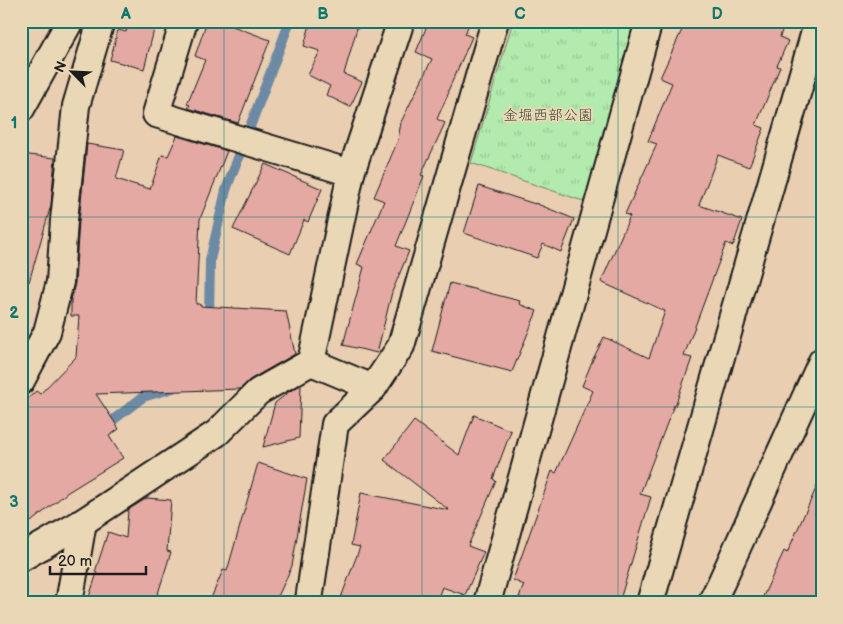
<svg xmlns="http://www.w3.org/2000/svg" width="843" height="624" viewBox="0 0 843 624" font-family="'Balsamiq Sans','Klee One',sans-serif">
<defs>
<pattern id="park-tufts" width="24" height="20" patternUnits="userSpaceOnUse" patternTransform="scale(1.25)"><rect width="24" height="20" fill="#b3eaad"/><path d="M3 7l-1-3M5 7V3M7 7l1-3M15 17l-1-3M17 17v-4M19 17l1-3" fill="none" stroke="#99c894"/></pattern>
</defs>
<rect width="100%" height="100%" fill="#e9ceb1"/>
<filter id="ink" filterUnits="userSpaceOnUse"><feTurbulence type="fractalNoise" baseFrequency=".02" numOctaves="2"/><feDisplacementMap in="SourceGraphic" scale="10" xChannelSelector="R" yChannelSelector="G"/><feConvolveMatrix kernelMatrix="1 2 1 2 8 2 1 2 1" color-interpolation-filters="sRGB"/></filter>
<g filter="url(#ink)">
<path fill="url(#park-tufts)" stroke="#688364" d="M513,21h125l-52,181 -115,-39z"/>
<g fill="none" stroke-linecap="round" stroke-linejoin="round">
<g stroke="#6c8aa4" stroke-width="10">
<path d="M210,320l-1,-3 1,-57 16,-70 64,-169"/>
<path d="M104,427l39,-30 30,-9"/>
</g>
</g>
<g fill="#e4a9a3" stroke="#1c1c1c">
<path d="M129,21h9l17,5 -11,43 -34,-9 8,-30 8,2z"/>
<path d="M207,21h12l51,19 -32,83 -50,-15 2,-3 -3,-1 18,-44 -10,-4z"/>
<path d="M311,21h48l-15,53 18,8 -12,25 -24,-12 4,-9 -22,-11 12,-24 -16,-5z"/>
<path d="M429,21h41l-5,13 7,3 -24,54 1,1 -12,27 8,4 -24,52 3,1 -28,70 13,5 -17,41 -15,61 -34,-8 21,-78 -7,-3 27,-63 -10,-4 24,-57 3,-18 31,-63 -16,-7z"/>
<path d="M686,21h99l-5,16 8,4 -11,25 3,1 -24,58 8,3 -15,39 -31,-12 -19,50 43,15 -9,26 -7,-3 -42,113 8,2 -17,48 -1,-1 -34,89 11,3 -32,106h-86l-14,-6 5,-12 -11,-5 39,-109 4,2 37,-82 -11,-5 11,-27 11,-22 45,21 16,-47 -64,-29 29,-66 -5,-2 32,-70 -9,-3 24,-58 -12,-5z"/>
<path d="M177,136l50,15 -27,68 -4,85h4v2l86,5 9,43 -44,25 -11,10 -144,5 23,35 -10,7 14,22 -55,34 -47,38v-125l15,-14 4,3 36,-37 3,-41h-8v-16l4,-17 4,-62 8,-77 37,6 -8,29 34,10 12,-34 6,1z"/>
<path d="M21,154l34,4 -4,47 -22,77 -8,-1z"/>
<path d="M265,164l57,25 -14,33 -4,-2 -14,34 -57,-25z"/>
<path d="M479,186l56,18v-1l39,16 -13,33 -18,-8 -6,14 -73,-25z"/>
<path d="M450,283l70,18 -1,3 18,7 -25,61 -80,-21z"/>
<path d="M301,385l-2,53 -36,9 12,-44 15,-12z"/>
<path d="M474,415l37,16 -18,48 3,2 -28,65 16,6 -19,43 -23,-8 -6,16h-97l21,-56 -9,-2 10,-52 88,17 -65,-50 30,-39 45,34z"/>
<path d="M258,463l49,16 -15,87 -17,37h-66l14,-33 4,1z"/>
<path d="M822,475v128h-62l24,-52 3,2z"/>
<path d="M147,498l24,2 -4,51 4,1 -16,51h-68l10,-30 -2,-1 13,-40 18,6 2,-28z"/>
</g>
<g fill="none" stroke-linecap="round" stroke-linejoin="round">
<defs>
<g id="minor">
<path d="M184,21l-28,93 195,59"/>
<path d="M21,109l49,-88"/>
<path d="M311,362l62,26"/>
<path d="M21,381l26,-49 13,-50 4,-62 12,-114 25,-85"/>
<path d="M21,558l62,-36 134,-89 41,-41 53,-30 40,-189 48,-146v-6"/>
<path d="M69,603l14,-81"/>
<path d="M307,603l2,-3 26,-176 38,-36 28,-42 94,-325"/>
<path d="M487,603l162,-582"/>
<path d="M650,603l168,-582"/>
<path d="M711,603l10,-20 101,-222"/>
</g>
</defs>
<use href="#minor" stroke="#1c1c1c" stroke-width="30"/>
<use href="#minor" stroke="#ead7b5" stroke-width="26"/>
</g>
</g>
<path fill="none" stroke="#0f766e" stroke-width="1" stroke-opacity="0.55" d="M224,21v582M422,21v582M618,21v582M21,217h801M21,407h801"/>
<g text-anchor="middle" stroke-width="4" stroke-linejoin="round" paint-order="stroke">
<g font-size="15" fill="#3a4539" stroke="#ead7b5">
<text x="548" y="120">金堀西部公園</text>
</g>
</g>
<rect width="843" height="624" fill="none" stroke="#ead7b5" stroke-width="55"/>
<g transform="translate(72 72) rotate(294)" stroke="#ead7b5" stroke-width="4" paint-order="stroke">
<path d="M0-4L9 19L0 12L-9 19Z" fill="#1c1c1c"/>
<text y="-8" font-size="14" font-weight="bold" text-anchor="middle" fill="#1c1c1c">N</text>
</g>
<path d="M50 566v8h96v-8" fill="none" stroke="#1c1c1c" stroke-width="2.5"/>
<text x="58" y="566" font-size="15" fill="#1c1c1c" stroke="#ead7b5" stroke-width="4" paint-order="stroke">20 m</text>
<rect x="28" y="28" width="788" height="568" fill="none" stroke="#0f766e" stroke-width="2"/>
<g font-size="16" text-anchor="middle" font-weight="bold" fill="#0f766e">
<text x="126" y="19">A</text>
<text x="323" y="19">B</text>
<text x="520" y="19">C</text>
<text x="717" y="19">D</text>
<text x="14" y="128">1</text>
<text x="14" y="318">2</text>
<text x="14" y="507">3</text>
</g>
</svg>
